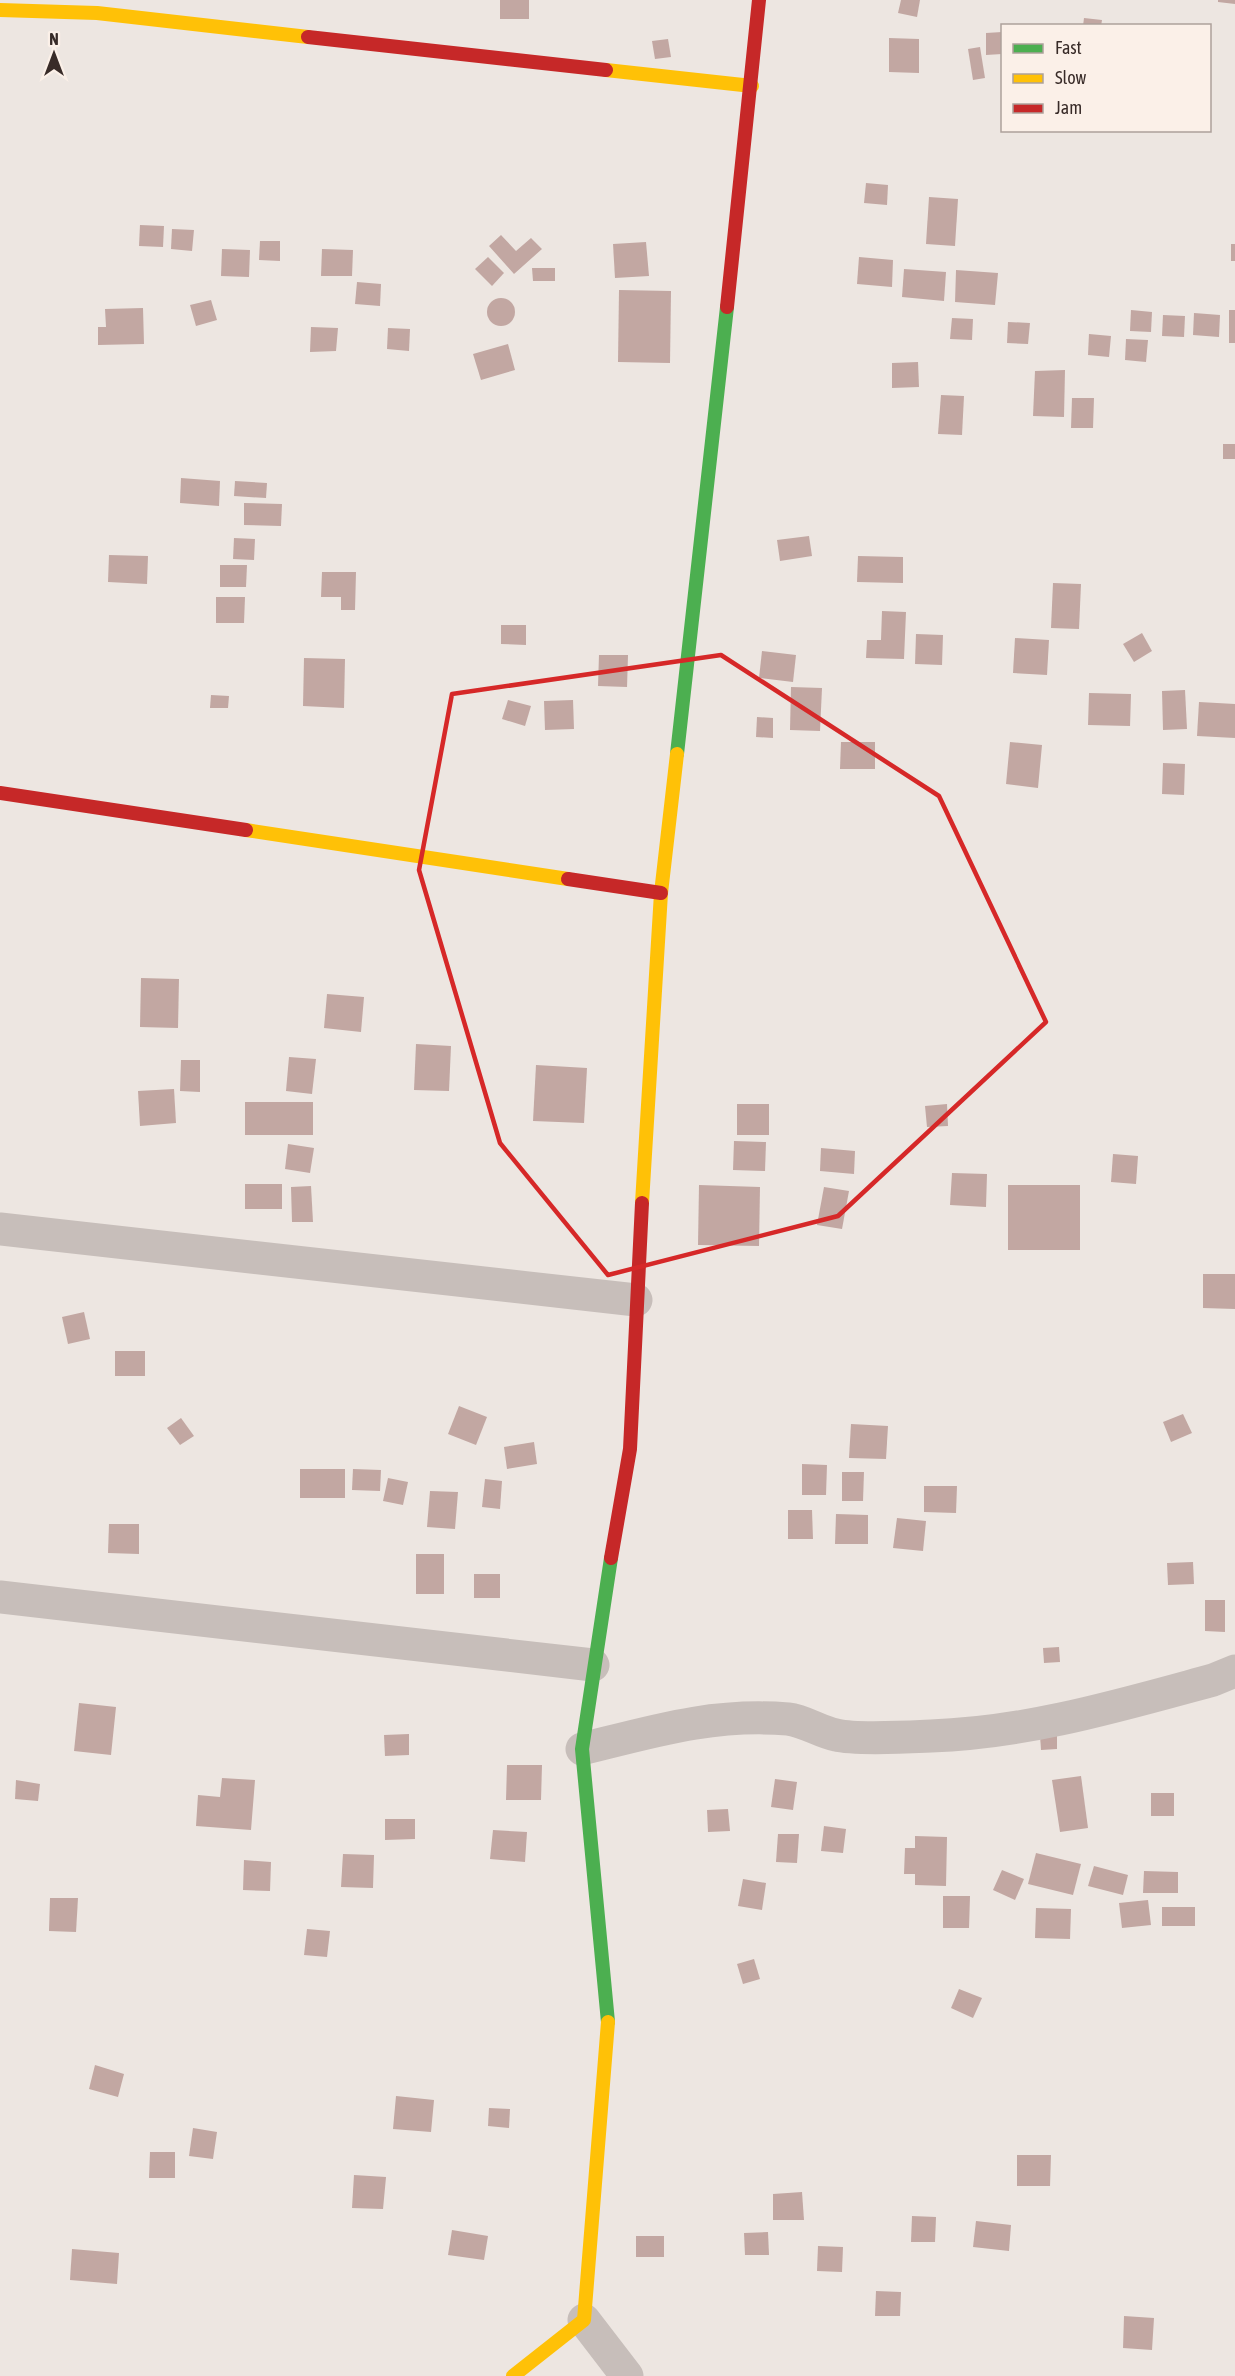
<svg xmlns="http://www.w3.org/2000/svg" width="1235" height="2376" viewBox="0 0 1235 2376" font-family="'Asap Condensed',sans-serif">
<rect width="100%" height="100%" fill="#ede6e1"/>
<g fill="#c2a7a2">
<rect x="500" y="0" width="29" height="19"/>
<path d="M901,0h19l-3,17 -19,-4z"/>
<path d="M1218,0h17v4l-17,-2z"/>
<path d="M1084,18l18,2 -1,6h-18z"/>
<path d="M1002,32v22l-16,1v-22z"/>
<path d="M889,38l30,1v34l-30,-1z"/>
<path d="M668,39l3,18 -16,2 -3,-18z"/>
<path d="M980,47l5,31 -12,2 -5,-31z"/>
<path d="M866,183l22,2 -1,20 -23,-2z"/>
<path d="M929,197l29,2 -3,47 -29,-2z"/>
<path d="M140,225l24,1 -1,21 -24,-1z"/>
<path d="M172,229l22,1 -2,21 -21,-2z"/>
<path d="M501,235l15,16 15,-13 11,11 -28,25 -25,-28z"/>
<path d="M260,241h20v20l-21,-1z"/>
<path d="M646,242l3,34 -34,2 -2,-34z"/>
<rect x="1231" y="244" width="4" height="17"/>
<path d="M222,249l28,1 -1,27 -28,-1z"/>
<path d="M322,249l31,1 -1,26h-31z"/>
<path d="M488,257l16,16 -12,13 -17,-17z"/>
<path d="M859,257l34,3 -1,27 -35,-3z"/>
<path d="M532,268h23v13h-22z"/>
<path d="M904,269l42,3 -2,29 -42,-4z"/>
<path d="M956,270l42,3 -3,32 -40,-3z"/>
<path d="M357,282l24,2 -1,22 -25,-2z"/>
<path d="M619,290l52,1 -1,72 -52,-1z"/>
<circle cx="501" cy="312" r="14"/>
<path d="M211,300l6,20 -21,6 -6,-21z"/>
<path d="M143,308l1,36 -46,1v-18h8l-1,-18z"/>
<path d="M1131,310l21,2 -1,20 -21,-1z"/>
<rect x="1229" y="310" width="6" height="33"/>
<path d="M1194,313l26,2 -1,22 -26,-2z"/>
<path d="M1163,315l22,1 -1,21 -22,-1z"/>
<path d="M952,318l21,1 -1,21 -22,-1z"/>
<path d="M1008,322l22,1 -2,21 -21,-1z"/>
<path d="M311,327l27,1 -2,23 -26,1z"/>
<path d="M388,328l22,1 -1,22 -22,-2z"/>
<path d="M1089,334l22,2 -2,21 -21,-2z"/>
<path d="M1126,339l22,1 -2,22 -21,-2z"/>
<path d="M508,344l7,26 -34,10 -8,-26z"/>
<path d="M918,362l1,25 -27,1v-25z"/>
<path d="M1065,370l-1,47 -31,-1 2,-45z"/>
<path d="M941,395l23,1 -2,39 -24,-1z"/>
<path d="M1072,398h22l-1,30h-22z"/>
<rect x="1223" y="444" width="12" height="15"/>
<path d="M181,478l39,3 -1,25 -39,-3z"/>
<path d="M235,481l32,2 -1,15 -32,-2z"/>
<path d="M244,503l38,1 -1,22 -37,-1z"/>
<path d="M809,536l3,20 -32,5 -3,-21z"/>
<path d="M234,538l21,1 -1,21 -21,-1z"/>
<path d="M109,555l39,1 -1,28 -39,-2z"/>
<path d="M858,556l45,1v26l-46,-1z"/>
<path d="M220,565h27l-1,22h-26z"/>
<path d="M322,572h34l-1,38h-14v-13h-20z"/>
<path d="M1053,583l28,1 -2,45 -28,-1z"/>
<path d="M216,597h29l-1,26h-28z"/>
<path d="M882,611l24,1 -2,47 -38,-1 1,-18h14z"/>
<path d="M501,625h25v20l-25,-1z"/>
<path d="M1142,633l10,18 -18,11 -11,-18z"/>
<path d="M916,634l27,1 -1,30 -27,-1z"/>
<path d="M1015,638l34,2 -2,35 -34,-2z"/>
<path d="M762,651l34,4 -3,27 -34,-4z"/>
<path d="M599,655h29l-1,32 -29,-1z"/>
<path d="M304,658l41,1 -1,49 -41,-2z"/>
<path d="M791,687l31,1 -2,43 -30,-1z"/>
<path d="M1185,690l2,39 -24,1 -1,-39z"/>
<path d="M1089,693l42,1 -1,32 -42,-1z"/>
<path d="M211,695l18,1 -1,12h-18z"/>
<path d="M508,700l23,6 -6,20 -23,-7z"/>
<path d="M573,700l1,29 -29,1 -1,-29z"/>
<path d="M1199,702l36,2v34l-38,-2z"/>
<path d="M757,717l16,1v20l-17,-1z"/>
<path d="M841,742h34v27h-35z"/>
<path d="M1010,742l32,3 -4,43 -32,-4z"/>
<path d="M1163,763l22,1 -1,31 -22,-1z"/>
<path d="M141,978l38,1 -1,49 -38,-1z"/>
<path d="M327,994l37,3 -3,35 -37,-4z"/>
<path d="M416,1044l35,2 -2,45 -35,-1z"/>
<path d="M289,1057l27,2 -4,35 -26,-3z"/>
<path d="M181,1060h19v32l-20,-1z"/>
<path d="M536,1065l51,3 -3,55 -51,-2z"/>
<path d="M174,1089l2,34 -36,3 -2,-35z"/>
<rect x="245" y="1102" width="68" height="33"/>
<rect x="737" y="1104" width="32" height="31"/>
<path d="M947,1104l1,22 -21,1 -2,-21z"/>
<path d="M734,1141l32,1 -1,29 -32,-1z"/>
<path d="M288,1144l26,4 -4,25 -25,-4z"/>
<path d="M821,1148l34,3 -1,23 -34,-3z"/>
<path d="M1113,1154l25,2 -2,28 -25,-2z"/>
<path d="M952,1173l35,1 -1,33 -36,-2z"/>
<rect x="245" y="1184" width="37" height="25"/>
<path d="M699,1185l61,2 -1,59 -61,-1z"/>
<rect x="1008" y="1185" width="72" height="65"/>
<path d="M311,1186l2,36h-21l-1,-35z"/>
<path d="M824,1187l25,4 -7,38 -25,-4z"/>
<path d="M1203,1274h32v35l-32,-1z"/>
<path d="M84,1312l6,27 -22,5 -6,-27z"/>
<rect x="115" y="1351" width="30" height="25"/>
<path d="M459,1406l28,11 -11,28 -28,-11z"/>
<path d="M1183,1414l9,19 -21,9 -8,-20z"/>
<path d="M181,1418l13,18 -14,9 -13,-17z"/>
<path d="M851,1424l37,2 -2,33 -37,-1z"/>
<path d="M534,1442l3,22 -30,5 -3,-22z"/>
<path d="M802,1464l25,1 -1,30h-24z"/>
<rect x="300" y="1469" width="45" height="29"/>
<path d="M353,1469l28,1 -1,21 -28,-1z"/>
<path d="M842,1472h22l-1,29h-21z"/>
<path d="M388,1478l20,4 -5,23 -20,-4z"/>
<path d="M485,1479l17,2 -2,28 -18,-2z"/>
<path d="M924,1486h33l-1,27 -32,-1z"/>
<path d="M430,1491l28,1 -3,37 -28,-2z"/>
<path d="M788,1510h24l1,29h-25z"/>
<path d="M836,1514l32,1v29h-33z"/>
<path d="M897,1518l29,3 -3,30 -30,-3z"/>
<path d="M109,1524h30v30l-31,-1z"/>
<rect x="416" y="1554" width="28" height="40"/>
<path d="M1193,1562l1,22 -26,1 -1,-22z"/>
<rect x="474" y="1574" width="26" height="24"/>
<path d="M1205,1600h20v32l-20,-1z"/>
<path d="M1059,1647l1,15 -16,1 -1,-15z"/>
<path d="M79,1703l37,4 -5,48 -37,-4z"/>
<path d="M409,1734v21l-24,1 -1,-21z"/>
<path d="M1040,1735h17v14l-16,1z"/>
<path d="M507,1765h35l-1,35h-35z"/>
<path d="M1081,1776l7,52 -28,4 -8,-52z"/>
<path d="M222,1778l33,2 -4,50 -55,-4 2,-31 22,2z"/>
<path d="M775,1779l22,3 -4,28 -22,-3z"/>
<path d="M16,1780l24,4 -2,17 -23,-2z"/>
<rect x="1151" y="1793" width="23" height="23"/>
<path d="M728,1809l2,22 -22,1 -1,-22z"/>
<path d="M385,1819h30v20l-30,1z"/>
<path d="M824,1826l22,3 -3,24 -22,-2z"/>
<path d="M493,1830l34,2 -2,30 -35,-3z"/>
<path d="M778,1834h21l-2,29 -21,-1z"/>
<path d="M915,1836l32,1 -1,49 -31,-1v-11h-11l1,-26h10z"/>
<path d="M1036,1853l45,11 -8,31 -45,-11z"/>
<path d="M343,1854l31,1 -1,33 -32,-1z"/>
<path d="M244,1860l27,2 -1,29 -27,-1z"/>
<path d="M1094,1866l34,9 -5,20 -35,-9z"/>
<path d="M1002,1870l22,9 -9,21 -22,-10z"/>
<path d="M1144,1871l34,1v21h-35z"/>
<path d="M743,1879l23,4 -4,27 -24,-4z"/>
<path d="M943,1896h27l-1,32h-26z"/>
<path d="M50,1898h28l-2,34 -27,-1z"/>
<path d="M1148,1900l3,25 -29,3 -3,-25z"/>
<rect x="1162" y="1907" width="33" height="19"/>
<path d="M1036,1908l35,1 -1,30 -35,-1z"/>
<path d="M307,1929l23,2 -3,26 -23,-2z"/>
<path d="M754,1959l6,20 -17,5 -6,-20z"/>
<path d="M959,1989l23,9 -9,20 -22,-10z"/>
<path d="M95,2065l29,9 -6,23 -29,-8z"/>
<path d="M396,2096l38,4 -3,32 -38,-3z"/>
<path d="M489,2108l21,1 -1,19 -21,-2z"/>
<path d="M193,2128l24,4 -4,27 -24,-3z"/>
<path d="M150,2152h25v26h-26z"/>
<path d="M1017,2155h34l-1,31h-33z"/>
<path d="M354,2175l32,2 -3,32 -31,-1z"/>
<path d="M802,2192l2,28h-31v-26z"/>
<path d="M912,2216l24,1 -1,25h-24z"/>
<path d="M976,2221l35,4 -2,26 -36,-4z"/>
<path d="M452,2230l36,6 -4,24 -36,-5z"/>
<path d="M768,2232l1,23h-24l-1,-22z"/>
<rect x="636" y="2236" width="28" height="21"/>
<path d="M818,2246l25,1 -1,25 -25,-1z"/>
<path d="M72,2249l47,4 -2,31 -47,-4z"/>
<path d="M876,2291l25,1 -1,24h-25z"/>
<path d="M1124,2316l30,2 -2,32 -29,-2z"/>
</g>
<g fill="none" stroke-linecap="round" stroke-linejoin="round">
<g stroke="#c7beba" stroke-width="33">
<path d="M0,1229l636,71"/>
<path d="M0,1597l593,68"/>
<path d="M582,1749c72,-18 131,-36 206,-30 17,2 32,13 48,16 20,5 73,2 95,1 96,-3 190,-31 282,-56l22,-9"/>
<path d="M584,2320l43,56"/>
</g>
<g stroke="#4caf50" stroke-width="14">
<path d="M677,754l50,-447"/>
<path d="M608,2022l-26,-273 29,-191"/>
</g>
<g stroke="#ffc107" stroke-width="14">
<path d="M0,10l97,3 211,24"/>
<path d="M606,70l146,16"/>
<path d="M246,830l322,49"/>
<path d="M642,1203l19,-310 16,-139"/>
<path d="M513,2376l71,-56 24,-298"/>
</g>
<g stroke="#c62828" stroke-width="14">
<path d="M308,37l298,33"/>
<path d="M727,307l32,-307"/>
<path d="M0,793l246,37"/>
<path d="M568,879l93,14"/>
<path d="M611,1558l19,-109 12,-246"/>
</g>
</g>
<path fill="none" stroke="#d62828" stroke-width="4.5" stroke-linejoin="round" d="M721,655l218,141 107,226 -208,194 -230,59 -108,-132 -81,-273 33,-176z"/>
<rect x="1001" y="24" width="210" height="108" fill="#fbf0e8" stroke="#ada19b" stroke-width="1.5"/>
<rect x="1013" y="44" width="30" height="9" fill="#4caf50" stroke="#ada19b" stroke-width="1.5"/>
<text x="1055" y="54" font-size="18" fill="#382b28">Fast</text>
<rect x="1013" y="74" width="30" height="9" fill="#ffc107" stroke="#ada19b" stroke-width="1.5"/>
<text x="1055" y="84" font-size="18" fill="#382b28">Slow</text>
<rect x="1013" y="104" width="30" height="9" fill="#c62828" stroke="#ada19b" stroke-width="1.5"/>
<text x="1055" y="114" font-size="18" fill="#382b28">Jam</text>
<g transform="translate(54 54)" stroke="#fbf0e8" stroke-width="4.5" paint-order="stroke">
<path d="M0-4.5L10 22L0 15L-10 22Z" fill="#382b28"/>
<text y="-9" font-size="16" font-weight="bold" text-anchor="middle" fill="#382b28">N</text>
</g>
</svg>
